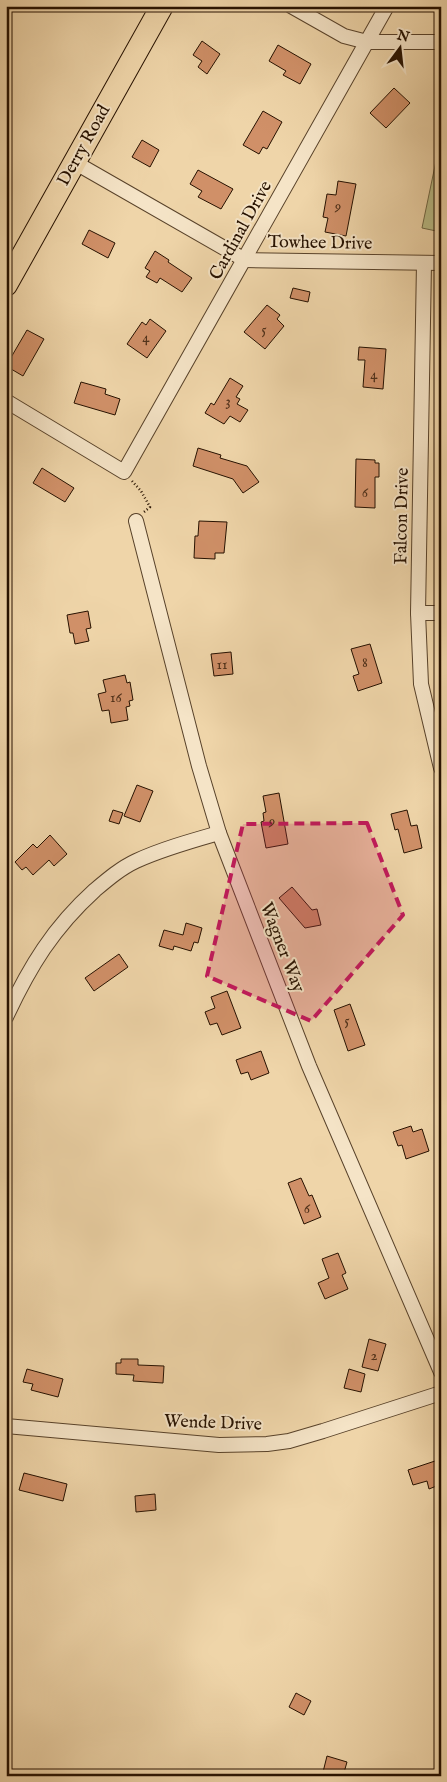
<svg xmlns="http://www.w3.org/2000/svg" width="447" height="1782" viewBox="0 0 447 1782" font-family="'IM FELL English',serif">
<rect width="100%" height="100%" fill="#efd5a9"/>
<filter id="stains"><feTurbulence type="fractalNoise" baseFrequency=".004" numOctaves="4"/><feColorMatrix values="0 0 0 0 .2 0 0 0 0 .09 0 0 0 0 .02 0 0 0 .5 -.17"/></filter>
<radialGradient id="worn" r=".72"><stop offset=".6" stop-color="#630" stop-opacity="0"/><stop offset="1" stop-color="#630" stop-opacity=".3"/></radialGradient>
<path fill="#babd87" stroke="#706744" d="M436,161l5,1v70l-19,-4z"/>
<g fill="#d09068" stroke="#261100">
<path d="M202,41l18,13 -13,20 -9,-7 4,-6 -9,-6z"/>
<path d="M278,45l33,19 -11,20 -17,-9 3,-4 -17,-10z"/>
<path d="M394,88l16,15 -24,25 -16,-15z"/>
<path d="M263,111l19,11 -15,27 -4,-2 -4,7 -16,-9z"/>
<path d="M142,140l17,10 -9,17 -18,-10z"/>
<path d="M198,170l35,19 -12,20 -23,-12 4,-6 -12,-7z"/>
<path d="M338,181l18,3 -10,52 -21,-4 3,-14 -5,-1 4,-23 9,1z"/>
<path d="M89,230l26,13 -7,15 -26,-14z"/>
<path d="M155,251l14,9 -1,2 24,16 -10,14 -22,-14 -3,5 -11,-6 4,-6 -5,-3z"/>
<path d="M293,288l17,4 -2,10 -18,-4z"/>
<path d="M267,305l13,10 -3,4 7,7 -19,23 -21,-17z"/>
<path d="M150,319l16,12 -19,27 -20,-14 15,-22 4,3z"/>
<path d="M27,330l17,9 -21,37 -17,-10z"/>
<path d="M359,347l27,2 -3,40 -20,-2 2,-27h-7z"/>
<path d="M230,378l13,8 -7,11 4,2 -3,5 11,6 -8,12 -10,-6 -6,8 -19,-11 6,-10 3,2z"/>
<path d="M81,382l25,7 -1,5 15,5 -5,16 -41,-12z"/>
<path d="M198,448l23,7 -1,3 27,8 12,16 -16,11 -10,-14 -40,-13z"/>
<path d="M356,459l19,1v3h4v14h-4v31l-20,-1z"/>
<path d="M42,468l32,20 -9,14 -32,-19z"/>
<path d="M199,521l28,1 -3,31h-9v6l-21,-1 1,-22h3z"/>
<path d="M88,611l3,17 -5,1 3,12 -14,3 -2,-11h-3l-3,-18z"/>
<path d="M370,644l12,39 -24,8 -5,-15 6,-2 -8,-25z"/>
<path d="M231,652l2,22 -19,2 -3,-22z"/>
<path d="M125,675l2,8 3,-1 3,18 -4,1 1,5 -4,1 2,13 -17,3 -2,-13 -7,1 -4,-17 8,-2 -3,-12z"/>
<path d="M137,785l16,6 -13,31 -16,-6z"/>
<path d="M279,793l9,51 -22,4 -5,-26 3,-1 -1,-8 3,-1 -3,-16z"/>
<path d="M113,810l10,3 -4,11 -10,-3z"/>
<path d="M407,810l4,16 6,-1 5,23 -18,5 -6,-24 -3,1 -4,-16z"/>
<path d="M50,835l17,19 -13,12 -5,-6 -16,15 -7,-8 -4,3 -7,-8 18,-18 4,4z"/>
<path d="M292,887l20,23 5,-1 4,16 -16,3 -26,-30z"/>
<path d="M186,923l16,5 -4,15 -4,-1 -3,9 -17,-5 -1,4 -14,-4 5,-16 19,5z"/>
<path d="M119,954l9,13 -34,24 -9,-13z"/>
<path d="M227,991l14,37 -19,7 -5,-12 -7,2 -5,-13 10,-4 -4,-11z"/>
<path d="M350,1004l15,41 -17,6 -14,-41z"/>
<path d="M261,1051l8,22 -18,7 -3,-8 -7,2 -5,-14z"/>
<path d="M411,1126l2,6 9,-3 7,22 -23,8 -4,-14 -4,1 -5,-14z"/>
<path d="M301,1178l8,18 3,-1 9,22 -17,7 -16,-41z"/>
<path d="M338,1253l8,20 -4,2 6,14 -23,10 -7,-16 11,-5 -7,-19z"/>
<path d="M369,1339l17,5 -8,27 -16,-4z"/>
<path d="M121,1359h17v6l26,1 -1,17 -30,-2 1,-6 -18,-1v-11h5z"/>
<path d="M27,1369l36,10 -5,18 -27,-7 2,-6 -10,-2z"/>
<path d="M349,1369l16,5 -4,18 -17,-4z"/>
<path d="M441,1459v18l-4,1 2,7 -10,4 -2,-8 -14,4 -5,-15z"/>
<path d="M24,1473l43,11 -4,17 -44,-11z"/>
<path d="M155,1494l1,16 -20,2 -1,-16z"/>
<path d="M296,1693l15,8 -7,14 -15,-8z"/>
<path d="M327,1756l20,6 -4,14h-21z"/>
</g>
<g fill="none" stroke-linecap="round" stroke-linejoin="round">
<defs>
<g id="minor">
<path d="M291,6l53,30 23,6h74"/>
<path d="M74,162l171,98 196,3"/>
<path d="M424,263l-6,350 3,71 20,84"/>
<path d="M6,401l118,71 263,-466"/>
<path d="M136,521l63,245 20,67 90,233 132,306"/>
<path d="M418,613h23"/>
<path d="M6,1017c24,-51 47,-89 89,-127 13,-11 26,-22 41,-29 26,-12 55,-20 83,-28"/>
<path d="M6,1426l213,19 48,-1 22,-3 34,-10 118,-38"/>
</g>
<path id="primary" d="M6,285l156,-279"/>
</defs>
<use href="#minor" stroke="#58422a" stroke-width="16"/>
<use href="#primary" stroke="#261100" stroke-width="24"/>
<path stroke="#261100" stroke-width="2.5" stroke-dasharray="1 2.5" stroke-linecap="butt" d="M132,481l9,10 9,16 -6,5"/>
<use href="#minor" stroke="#f5e4c7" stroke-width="14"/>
<use href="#primary" stroke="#efd5a9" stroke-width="22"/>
</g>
<path fill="#c2185b" fill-opacity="0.2" stroke="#c2185b" stroke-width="4" stroke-dasharray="10 6" stroke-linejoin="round" d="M367,823l36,92 -92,106 -104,-45 36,-152z"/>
<g text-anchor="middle" stroke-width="4" stroke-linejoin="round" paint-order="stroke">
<g font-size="15" fill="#50311a">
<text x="338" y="211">9</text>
<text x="264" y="334">5</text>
<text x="146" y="342">4</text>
<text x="374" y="379">4</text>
<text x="228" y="406">3</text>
<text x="365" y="497">6</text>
<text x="365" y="667">8</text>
<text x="222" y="669">11</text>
<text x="116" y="702">16</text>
<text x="272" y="826">9</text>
<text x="347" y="1025">5</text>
<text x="307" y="1213">6</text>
<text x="374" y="1360">2</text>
</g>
<g font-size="18" fill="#261100" stroke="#f5e4c7">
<text transform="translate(83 145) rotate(-61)" y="6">Derry Road</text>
<text transform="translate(240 230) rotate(-61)" y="6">Cardinal Drive</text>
<text transform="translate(320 242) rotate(1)" y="6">Towhee Drive</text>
<text transform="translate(401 516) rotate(-89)" y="6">Falcon Drive</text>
<text transform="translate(283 947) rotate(69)" y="6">Wagner Way</text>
<text transform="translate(213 1422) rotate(2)" y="6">Wende Drive</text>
</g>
</g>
<rect width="447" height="1782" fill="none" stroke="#efd5a9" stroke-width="25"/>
<rect x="8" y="8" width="432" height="1767" fill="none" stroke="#261100" stroke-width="2.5"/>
<rect x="12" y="12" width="422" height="1757" fill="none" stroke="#261100"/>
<g transform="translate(400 48) rotate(15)" stroke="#f5e4c7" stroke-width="4" paint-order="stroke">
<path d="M0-4L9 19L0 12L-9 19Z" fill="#261100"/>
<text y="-8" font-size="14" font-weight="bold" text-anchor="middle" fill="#261100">N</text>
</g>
<rect width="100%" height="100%" filter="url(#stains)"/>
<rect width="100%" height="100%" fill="url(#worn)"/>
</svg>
